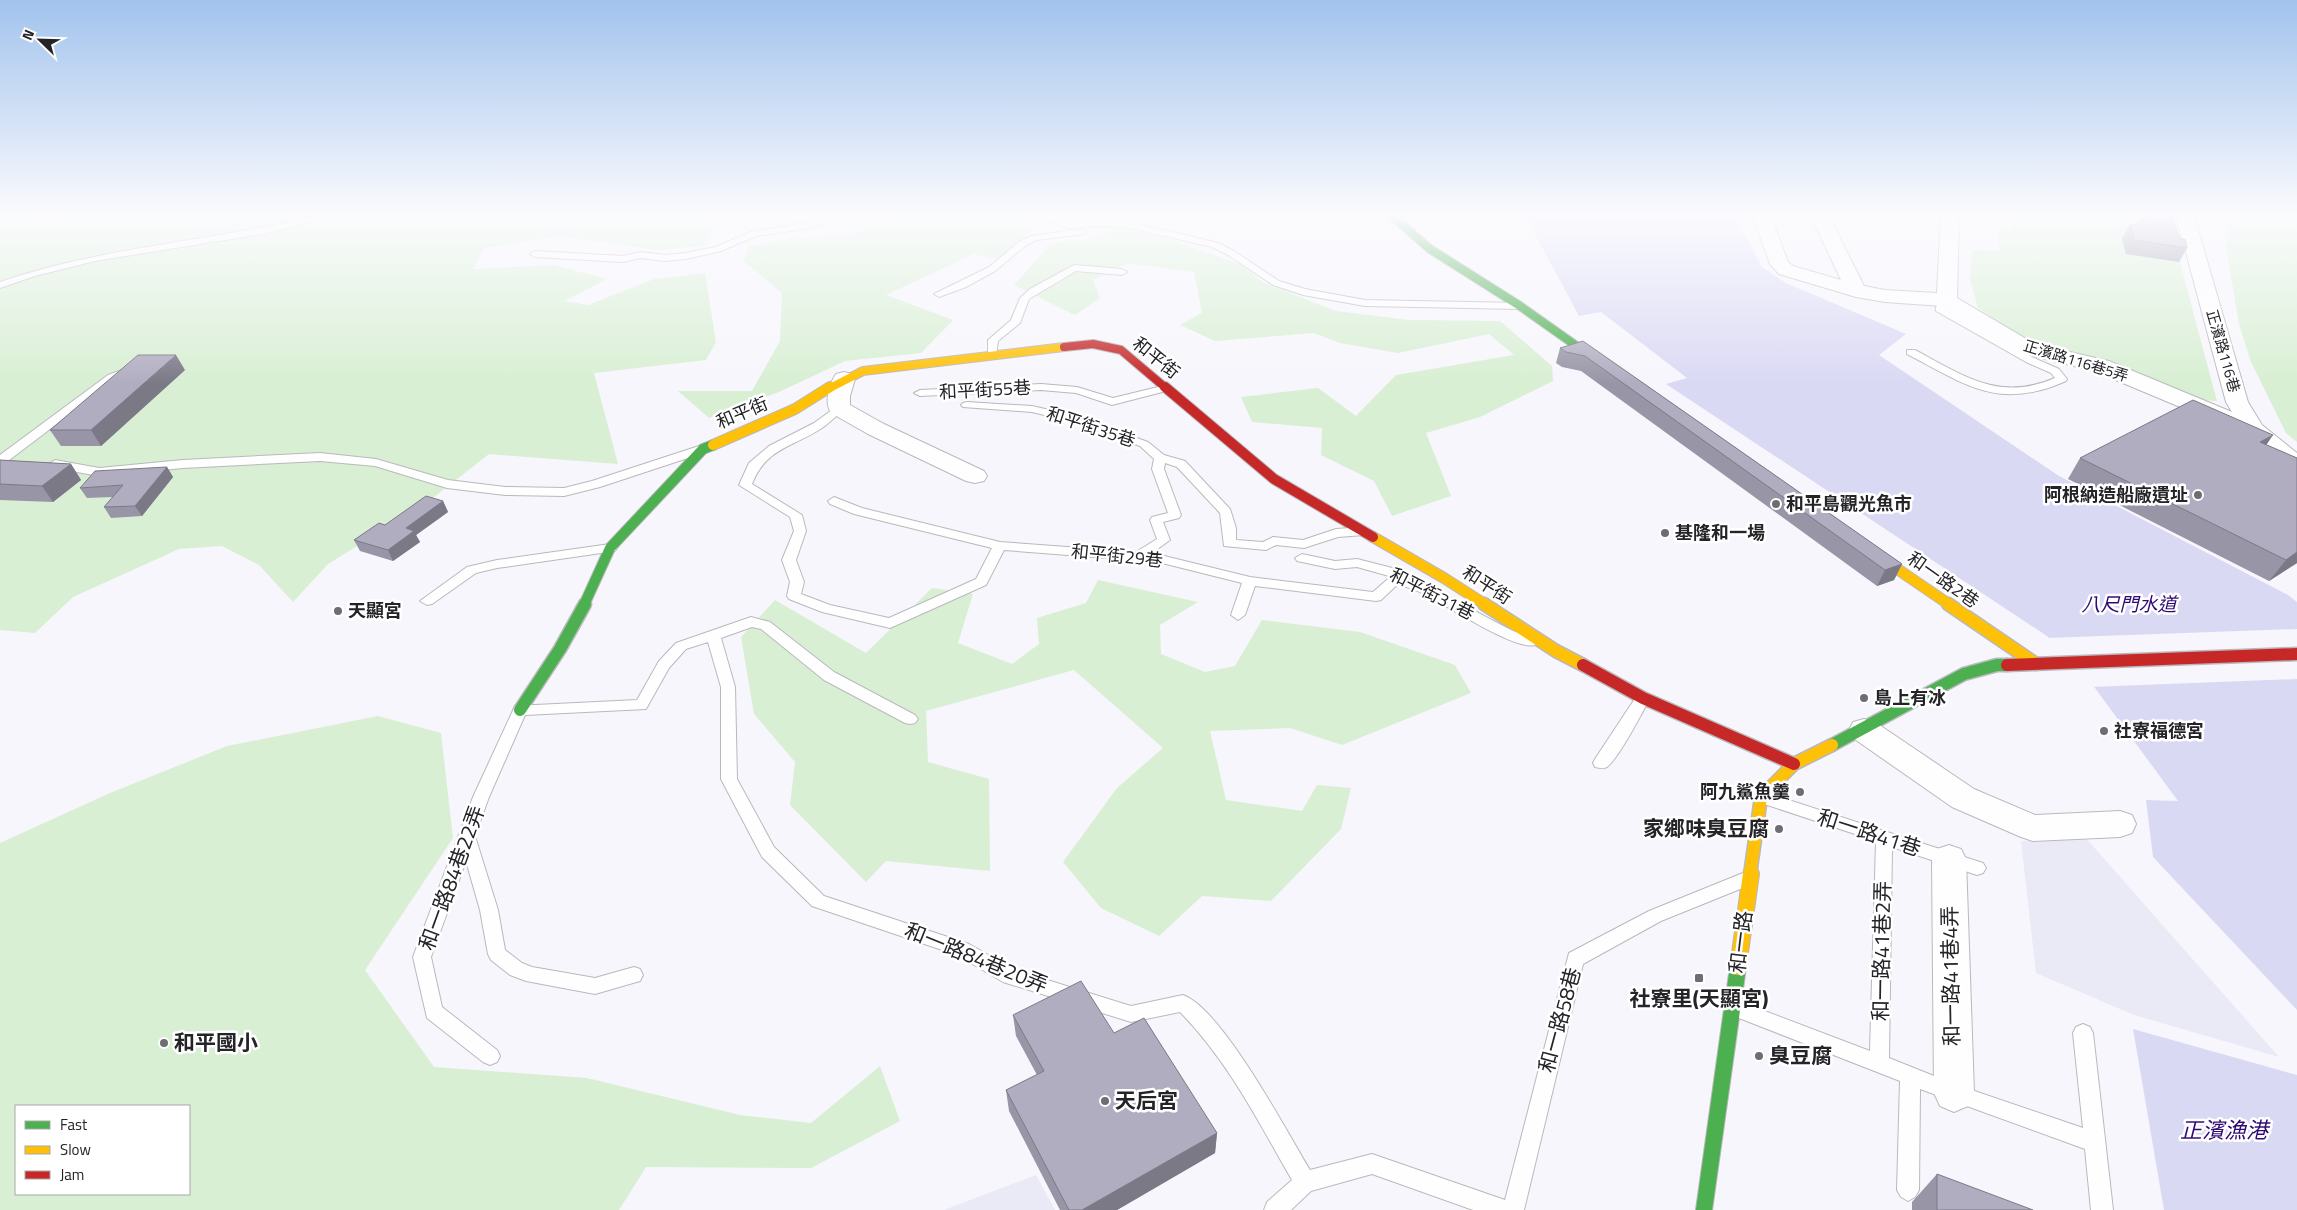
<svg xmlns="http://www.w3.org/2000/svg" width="2297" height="1210" viewBox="0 0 2297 1210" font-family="'Titillium Web','Noto Sans TC',sans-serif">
<rect width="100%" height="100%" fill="#f7f6fc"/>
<g fill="#eaeaf7">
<path d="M2084,836l195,221 -145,-42 -98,-42 -15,-132z"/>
<path d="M1036,1175l19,35h-111z"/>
</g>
<g fill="#d8efd3" fill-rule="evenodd">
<path d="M0,214h703l12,14 -12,18 -44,4 -102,-14 -72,12 -12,21 81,-4 53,14 -43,22 24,4 66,-26 51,-6 11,69 -10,18 -112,13 24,91 -129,-10 -65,51 -96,59 -35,38 -34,-37 -37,-19 -43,3 -106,48 -38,36 -35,-3z"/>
<path d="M957,214h62l7,4 7,11 -37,31 -22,-6 -88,41 67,25 -32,33 -76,8 -66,31 -70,26 -31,-27h74l28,-50 2,-48 -38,-32 5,-15 51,-8 52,-4 47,-15 55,-2z"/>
<path d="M1078,214h107l-37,6z"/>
<path d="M2008,214h162v11l47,176 -21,-1 -123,-45 -2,-3 -36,-5 -57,-39 -8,-28 2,-30 28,1 -3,-22 15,2z"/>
<path d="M2231,214h66v228l-11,-9 -35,-71 -12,-38 -13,-77z"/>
<path d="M1119,227l42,9 79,28 24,19 72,28 73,9 91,1 52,45 1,15 -73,36 -54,16 25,63 -59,20 -18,-35 -53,-26 1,-27 -70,-6 -11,-25 77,-9 38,28 40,-41 118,-20 -25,-21 -91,19 -58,-10 -26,-10 -99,8 -35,-16 22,-12 -8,-41 -67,-9 -34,17 7,18 -25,17 -61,-30 37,-42 40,-4z"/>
<path d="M1098,580l100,22 -38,23 1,29 44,18 30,-6 27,-46 98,12 95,33 16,28 -129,52 -52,-17 -80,3 16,69 76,11 15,-26 34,3 -10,41 -70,72 -69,-5 -43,40 -58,-28 -38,-46 54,-74 46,-40 -89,-78 -148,41 2,51 61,17 1,92 -104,-10 -20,21 -76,-77 5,-43 -41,-48 -13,-77 34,-37 91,53 66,-65 41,6 -15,49 54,21 27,-20 -2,-26 49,-15z"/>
<path d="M378,716l63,17 12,105 -88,132 69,97 153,11 153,37 71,8 69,-57 20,55 -89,47 -165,-1 -27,43h-619v-367l110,-50 117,-47zM16,1106h173v88h-173z"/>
</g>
<g fill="#dad9f4">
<path d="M1524,214h210l28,53 24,16 120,51 -27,21 180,121 229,119 9,7v408l-144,-153 -7,-57 32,1 -83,-113 -48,-52 -381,-252 21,-6 -86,-66 -22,4z"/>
<path d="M2133,1029l164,46v135h-133z"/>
</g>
<path fill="#f7f6fc" d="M2297,629v50l-206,8 -45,-49z"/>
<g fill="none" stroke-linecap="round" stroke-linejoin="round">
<defs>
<g id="lane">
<path d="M324,214h16l-72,19 -173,28 -60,15 -35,12v-6c105,-36 217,-41 324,-68z"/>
<path d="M841,214h16l-53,15 -48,7 -35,15 -35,8 -21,2 -24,-3 -18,4 -88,-5 -5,-3 5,-3 88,5 18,-4 24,3 21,-2 29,-6 36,-15 53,-9z"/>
<path d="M1029,214h14l26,8 25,-2 36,2 88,21 16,8 45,30 26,8 60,11 155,3 5,3 -5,3 -155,-3 -62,-11 -30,-10 -45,-30 -16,-8 -82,-19 -36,-2 -26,2z"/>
<path d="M1082,229l5,3 -2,2 -49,6 -11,6 -30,25 -29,16 -27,10 -5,-3 55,-27 30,-25 12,-6z"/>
<path d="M1074,265l48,4 5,3 -5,3 -46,-4 -47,28 -9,24 -22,18 -2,15h-8v-16l23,-20 9,-22 10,-9z"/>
<path d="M1947,297l5,3 -6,8 88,50 25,11 8,10 -1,2c-67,30 -100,4 -159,-27v-4h8c49,26 84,52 140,28l-4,-5 -25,-11 -90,-51c-2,-4 6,-13 11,-14z"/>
<path d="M130,367l5,3 -1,2 -18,7 -112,85 -4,1v-10l108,-80z"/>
<path d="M1041,384l36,3 36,11 53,-13 6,3 -2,2 -58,15 -36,-12 -35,-3 -121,6 -6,-3 6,-3z"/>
<path d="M967,402l65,4 44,10 72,26 16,13 21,6 45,48 6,19v12l27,2 10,-5 30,3 33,-11 28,-2 6,4 -6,4 -26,2 -34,11 -28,-3 -10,5 -42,-4 -4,-33 -43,-46 -12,-4 -1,6 17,46 -2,3 -16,4 7,18 -18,13 98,24 123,15 16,-14v-2l-32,-9 -22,2 -38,-8 -2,-3 7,-4 33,7 22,-2 43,11 2,7c40,13 74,36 111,54 8,3 20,4 24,11l-2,3c-20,6 -90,-41 -111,-51 -8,-4 -18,-7 -26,-10l-17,16 -5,1 -121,-15 -10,29 -7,5 -7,-5 11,-32 -84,-21 -154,-12 -18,35 -96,43 -68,-16 -33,-13 -2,-3 3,-14 -8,-22 12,-29 -4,-14 -51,-32 10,-22 20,-17 45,-23 25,-18 6,3 -2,2c-7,6 -14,13 -21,18 -29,19 -56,20 -70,56l50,31 4,16 -10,29 8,22 -3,12 29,11 59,13 87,-39 16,-31 -138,-34 -24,-10 -2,-3 6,-4 28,11 138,34 136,10 21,-13 -7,-19 2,-3 16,-4 -16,-44 2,-10 -14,-13 -71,-25 -37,-9 -69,-5 -2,-2 2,-2z"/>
<path d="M702,445l4,1 2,3 -2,3 -106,35 -36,9 -59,-1 -58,-7 -72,-22 -55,-5 -137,7 -84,8 -44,-8 -6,-4 6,-4 44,8 84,-8 137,-7 56,6 72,21 57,7 59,1 28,-7z"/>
<path d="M610,544l7,4 -2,3 -118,17 -21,5 -44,31 -5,1 -7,-4 47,-34 30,-7z"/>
<path d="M751,617l19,5 64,50 81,43 3,4 -3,4 -5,1 -5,-1 -81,-43 -63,-51 -9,-2 -31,11 14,49 2,92 37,68 50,49 145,48 46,26 116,36 52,-11c39,14 104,137 127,175l62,-16 133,46 64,-247 80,-42 94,-38 6,-2 6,2 3,5 -3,5 -94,38 -78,43 -59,246h-51l-101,-36 -61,17 -20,19h-27l3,-8 25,-22c-34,-59 -64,-119 -112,-168l-49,10 -128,-40 -46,-27 -145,-49 -50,-49 -41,-78v-92l-13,-45 -22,7 -17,19 -23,41 -121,6 -36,82 -14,39 23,74 7,40 17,13 10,4 63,11 39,-11 6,2 3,6 -3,6 -45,13 -69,-13 -16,-6 -19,-15 -3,-6 -8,-44 -14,-49 -35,96 11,50 55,43 3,6 -3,6 -7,3 -7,-3 -56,-44 -14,-61 60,-160 42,-91 122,-6 22,-39 17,-18z"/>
<path d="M1643,693l5,1 2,4c-8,15 -31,60 -43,69 -4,2 -8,1 -12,0l-2,-4 2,-4 43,-65z"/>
<path d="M1761,791l222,72 3,5 -3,5 -6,2 -85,-28 -3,211 65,26 129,44 -10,-95 3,-6 7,-3 7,3 3,6 20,177h-22l-6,-61 -165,-60 -1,101 -4,7 -7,4 -7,-4 -4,-7 3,-109 -174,-68 -2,-6 2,-6 7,-2 137,52 6,-210 -121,-40 -2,-4 2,-4z"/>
</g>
<g id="street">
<path d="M1752,214h18l18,48 5,4 48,14 -31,-66h18l36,72 21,4 52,3 4,-79h18l-2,84 78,46 74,17 123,51 -6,-10 -49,-183 2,-5h18l-2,5 53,183 14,23 35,28v19l-8,-2 -44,-36 -10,-16 -3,4 -8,2 -8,-2 -122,-51 -73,-18 -79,-47 -57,-4 -29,-5 -77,-23 -9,-10z"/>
<path d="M844,372l8,2 3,5 -5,17v9l34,19 100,47 3,5 -3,5 -9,2 -9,-2 -98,-47 -37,-21c-7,-11 -2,-29 5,-39z"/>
<path d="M1864,719l11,3 99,67 61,26 85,-4 12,4 4,9 -4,9 -12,4 -87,4 -12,-4 -69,-30 -99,-69 -4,-8 4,-8z"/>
<path d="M1949,845l12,4 5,10 8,234 -6,13 -14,6 -14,-6 -6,-13 -2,-234 5,-10z"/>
</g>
<path id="fast-far3" d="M1390,214l40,35 90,57 85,60"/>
<path id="fast-far2" d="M584,605l26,-57 93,-99 10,-4"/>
<g id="fast-far1">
<path d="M520,710l40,-61 25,-45"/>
<path d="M1832,745l132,-71 33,-9h10"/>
</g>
<path id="fast" d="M1704,1210l34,-243"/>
<path id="slow-far3" d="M828,389l35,-18 201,-24"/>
<g id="slow-far2">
<path d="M713,445l82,-36 35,-22"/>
<path d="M1373,537l71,41 42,27"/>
<path d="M1868,549l82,56"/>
</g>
<g id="slow-far1">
<path d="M1484,604l72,47 27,14"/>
<path d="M1948,604l88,60"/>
<path d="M1750,875l11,-78 33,-33 38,-19"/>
</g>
<path id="slow" d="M1738,967l13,-93"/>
<path id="jam-far2" d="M1064,347l29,-3 28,6 46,39"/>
<path id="jam-far1" d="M1165,387l109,92 99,58"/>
<g id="jam">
<path d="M1583,665l60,33 151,66"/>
<path d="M2007,665l290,-11"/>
</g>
</defs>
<use href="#lane" stroke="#b9b9bd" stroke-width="2"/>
<use href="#street" stroke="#b9b9bd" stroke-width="2"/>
<use href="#fast-far3" stroke="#b9b9bd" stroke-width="10"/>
<use href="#fast-far2" stroke="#b9b9bd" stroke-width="12"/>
<use href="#fast-far1" stroke="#b9b9bd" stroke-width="15"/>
<use href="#fast" stroke="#b9b9bd" stroke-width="18"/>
<use href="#slow-far3" stroke="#b9b9bd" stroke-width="10"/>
<use href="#slow-far2" stroke="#b9b9bd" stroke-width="12"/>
<use href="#slow-far1" stroke="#b9b9bd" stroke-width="15"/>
<use href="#slow" stroke="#b9b9bd" stroke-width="18"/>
<use href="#jam-far2" stroke="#b9b9bd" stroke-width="10"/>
<use href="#jam-far1" stroke="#b9b9bd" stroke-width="12"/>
<use href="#jam" stroke="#b9b9bd" stroke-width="15"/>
<path stroke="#e0e0e2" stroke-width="2.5" stroke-dasharray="2 2" stroke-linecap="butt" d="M0,237l71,-23"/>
<use href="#lane" fill="#fefeff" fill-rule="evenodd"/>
<use href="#street" fill="#fefeff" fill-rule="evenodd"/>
<use href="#fast-far3" stroke="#4caf50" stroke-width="8"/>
<use href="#fast-far2" stroke="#4caf50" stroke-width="10"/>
<use href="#fast-far1" stroke="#4caf50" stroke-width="12"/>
<use href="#fast" stroke="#4caf50" stroke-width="16"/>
<use href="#slow-far3" stroke="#ffc107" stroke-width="8"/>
<use href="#slow-far2" stroke="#ffc107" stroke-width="10"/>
<use href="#slow-far1" stroke="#ffc107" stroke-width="12"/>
<use href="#slow" stroke="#ffc107" stroke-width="16"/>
<use href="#jam-far2" stroke="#c62828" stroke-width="8"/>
<use href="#jam-far1" stroke="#c62828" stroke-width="10"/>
<use href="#jam" stroke="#c62828" stroke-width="12"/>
</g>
<g fill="#9895a6">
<path d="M2148,214h18l14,25 7,9 -8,14 -53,-8 -4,-16 8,-14 5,1 11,-7z"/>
<path d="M1583,341l319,223 -8,16 -17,6 -296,-215 -19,-4 -6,-4 4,-15z"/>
<path d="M185,370l-84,76h-40l-11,-16z"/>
<path d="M2266,445l31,13v105l-28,18 -201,-102 12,-21z"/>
<path d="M0,460l71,4 10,16 -28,22 -53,-2z"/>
<path d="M167,467l6,10 -31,39 -31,2 -7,-11 9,-10 -26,1 -7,-10z"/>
<path d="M443,501l5,11 -32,23 4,7 -27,19 -33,-10 -6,-11 31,-15z"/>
<path d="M1013,1015l101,18 103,100 -2,20 -98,57h-57l-51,-99 -3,-21 31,-15 -21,-39z"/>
<path d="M1937,1174v36h-25v-8z"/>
</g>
<g fill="#7c7987">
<path d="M176,355l9,15 -84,76 -10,-16z"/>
<path d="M2273,435l-14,21 1,-14z"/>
<path d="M71,464l10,16 -28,22 -11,-16z"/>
<path d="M167,467l6,10 -31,39 -7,-10z"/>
<path d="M443,501l5,11 -32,23 4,7 -27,19 -5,-11 18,-22z"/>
<path d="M2297,552v11l-28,18 17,-21z"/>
<path d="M1902,564l-8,16 -17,6 8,-16z"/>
<path d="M1217,1133l-2,20 -98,57h-35z"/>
</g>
<g fill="#b1adc1" stroke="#7c7987">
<path d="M2150,214l21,1 9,24h5l2,9 -53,-8 -4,-16 5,1 7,-7 8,1z"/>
<path d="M1583,341l319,223 -17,6 -300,-214 -19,-4 -6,-4z"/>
<path d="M138,355h38l-85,75h-41z"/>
<path d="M2193,400l80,35 -13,7 37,16v94l-11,8 -206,-102z"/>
<path d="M0,460l71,4 -29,22 -42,-2z"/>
<path d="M167,467l-32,39 -31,1 19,-22 -43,3 15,-17z"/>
<path d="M426,496l17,5 -37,27 8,3 -26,19 -34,-10 25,-17 6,2z"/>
<path d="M1081,981l33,52 30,-15 73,115 -135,77h-13l-63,-120 38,-19 -31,-56z"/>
<path d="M1937,1174l96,36h-96z"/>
</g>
<linearGradient id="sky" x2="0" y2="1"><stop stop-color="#a2c3ed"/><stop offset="0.56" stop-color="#fbfbfe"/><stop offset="1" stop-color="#fbfbfe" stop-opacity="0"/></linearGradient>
<rect width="2297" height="384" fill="url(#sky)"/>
<g fill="#6d6d72" stroke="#fff" stroke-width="2">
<circle cx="2198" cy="495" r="5"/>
<circle cx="1776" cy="504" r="5"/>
<circle cx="1665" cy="533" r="5"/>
<circle cx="338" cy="611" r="5"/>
<circle cx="1864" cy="698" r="5"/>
<circle cx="2104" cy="731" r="5"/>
<circle cx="1800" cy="792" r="5"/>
<circle cx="1779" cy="829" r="5"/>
<rect x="1694" y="973" width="10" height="10" rx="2.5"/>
<circle cx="164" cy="1043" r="5"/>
<circle cx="1759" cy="1056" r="5"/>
<circle cx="1105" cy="1101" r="5"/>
</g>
<g text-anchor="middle" stroke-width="5" stroke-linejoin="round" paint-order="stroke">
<g font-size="15" fill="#232328" stroke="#fff">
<text transform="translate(2223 351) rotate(74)" y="5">正濱路116巷</text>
<text transform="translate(2076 361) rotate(17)" y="5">正濱路116巷5弄</text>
</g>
<g font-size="18" fill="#232328" stroke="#fff">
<text transform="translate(1156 358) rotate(39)" y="6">和平街</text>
<text transform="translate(985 390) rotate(-3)" y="6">和平街55巷</text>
<text transform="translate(742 413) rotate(-23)" y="6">和平街</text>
<text transform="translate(1091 427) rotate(18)" y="6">和平街35巷</text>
<text transform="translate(1117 556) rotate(6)" y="6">和平街29巷</text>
<text transform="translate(1943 580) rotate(35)" y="6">和一路2巷</text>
<text transform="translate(1487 585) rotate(33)" y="6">和平街</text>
<text transform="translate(1432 594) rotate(27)" y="6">和平街31巷</text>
</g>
<g font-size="18" font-weight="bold" fill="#232328" stroke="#fff" text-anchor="start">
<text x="2188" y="501" text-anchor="end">阿根納造船廠遺址</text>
<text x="1786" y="510">和平島觀光魚市</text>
<text x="1675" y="539">基隆和一場</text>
<text x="348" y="617">天顯宮</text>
<text x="1874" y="704">島上有冰</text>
<text x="2114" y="737">社寮福德宮</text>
<text x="1790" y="798" text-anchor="end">阿九鯊魚羹</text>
</g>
<g font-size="19" font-style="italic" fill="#2f0a75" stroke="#fff">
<text x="2129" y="611">八尺門水道</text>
</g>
<g font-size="21" font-weight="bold" fill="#232328" stroke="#fff" text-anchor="start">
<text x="1769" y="836" text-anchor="end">家鄉味臭豆腐</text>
<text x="1699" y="1006" text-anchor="middle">社寮里(天顯宮)</text>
<text x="174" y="1050">和平國小</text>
<text x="1769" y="1063">臭豆腐</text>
<text x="1115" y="1108">天后宮</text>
</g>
<g font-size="21" fill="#232328" stroke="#fff">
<text transform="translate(1869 833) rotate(18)" y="7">和一路41巷</text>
<text transform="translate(452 878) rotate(-70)" y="7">和一路84巷22弄</text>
<text transform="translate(1741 942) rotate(-83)" y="7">和一路</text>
<text transform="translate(1882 951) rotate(-89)" y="7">和一路41巷2弄</text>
<text transform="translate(976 958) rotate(22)" y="7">和一路84巷20弄</text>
<text transform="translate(1951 976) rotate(-91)" y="7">和一路41巷4弄</text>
<text transform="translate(1560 1020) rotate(-75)" y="7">和一路58巷</text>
</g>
<g font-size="22" font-style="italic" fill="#2f0a75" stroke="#fff">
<text x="2224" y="1138">正濱漁港</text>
</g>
</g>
<rect x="15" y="1105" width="175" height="90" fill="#ffffff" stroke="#a7a7a9"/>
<rect x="25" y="1121" width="25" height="8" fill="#4caf50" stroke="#a7a7a9"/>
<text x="60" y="1130" font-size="15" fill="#232328">Fast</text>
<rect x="25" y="1146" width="25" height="8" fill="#ffc107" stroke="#a7a7a9"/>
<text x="60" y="1155" font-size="15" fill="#232328">Slow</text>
<rect x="25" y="1171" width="25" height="8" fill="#c62828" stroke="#a7a7a9"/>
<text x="60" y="1180" font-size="15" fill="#232328">Jam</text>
<g transform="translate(40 40) rotate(293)" stroke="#ffffff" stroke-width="4" paint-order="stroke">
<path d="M0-4L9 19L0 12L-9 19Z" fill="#232328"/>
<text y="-8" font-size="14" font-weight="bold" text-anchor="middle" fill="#232328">N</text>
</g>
</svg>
